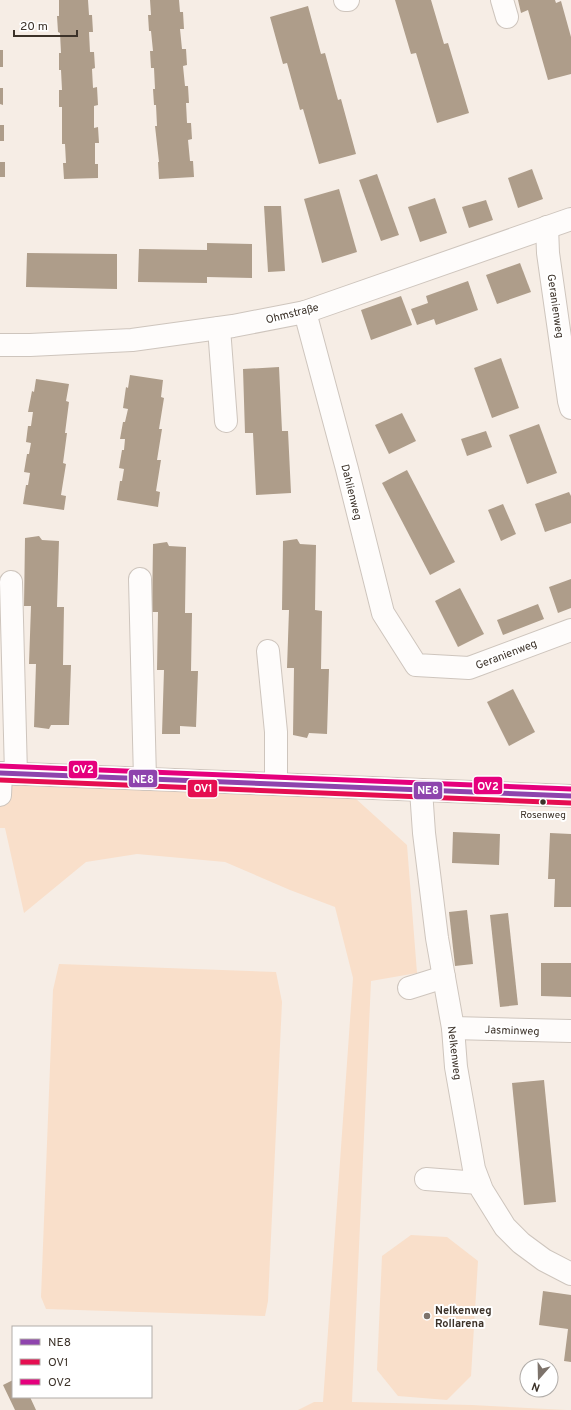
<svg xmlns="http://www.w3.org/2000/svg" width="571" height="1410" viewBox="0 0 571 1410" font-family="Overpass,sans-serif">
<rect width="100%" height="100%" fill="#f6ede5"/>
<g fill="#f9dfca">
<path d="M0,785l355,13 52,47 10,128 -46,8 -19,421 120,3 95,5h-269l16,-8h9l30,-424 -18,-71 -45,-17 -65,-28 -88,-8 -51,8 -62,51 -19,-85h-5z"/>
<path d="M59,964l217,8 6,30 -14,299 -3,15 -219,-7 -5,-12 12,-307z"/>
<path d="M411,1235l36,2 31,24 -7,115 -24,24 -49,-4 -21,-26 5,-114z"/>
</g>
<g fill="#ae9d8a">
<path d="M59,0h29l1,15h3l1,17h-4l1,20h4l1,16 -3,1 1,19 4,-1 1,18 -4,1v22l4,-1 1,16h-4v21h3v14l-34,1 -1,-16h3l-1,-19h-3v-37h-3v-17h3l-1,-20h-2v-17h2l-1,-20 -2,-1 -1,-16h2z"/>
<path d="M150,0h29l1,12h3l1,17h-4l2,20h4l1,16 -4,1 2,20h3l1,17h-3l1,20h4l1,16 -4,1 2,21h3l1,16 -35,2 -1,-17h1l-4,-36h2l-1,-21h-2l-1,-16h2l-1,-21h-3l-1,-17h3l-2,-20h-2l-1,-16h3z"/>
<path d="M395,0h36l13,44 4,-1 21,70 -32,10 -21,-70 -5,1z"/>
<path d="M518,0h37l1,3 5,-2 10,36v37l-23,6 -20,-70 -7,3z"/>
<path d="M308,6l13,48 4,-1 13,47 3,-1 15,55 -37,10 -16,-55 -3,1 -13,-47 -4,1 -13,-47z"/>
<rect x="0" y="50" width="3" height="17"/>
<path d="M0,88h3v17l-3,-1z"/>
<rect x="0" y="125" width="4" height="16"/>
<rect x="0" y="162" width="5" height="15"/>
<path d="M532,169l11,30 -25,9 -10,-30z"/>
<path d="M377,174l22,61 -18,6 -22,-61z"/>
<path d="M339,189l18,63 -35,11 -18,-64z"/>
<path d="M435,198l12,35 -27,9 -12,-35z"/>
<path d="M486,200l7,20 -24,8 -7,-21z"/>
<path d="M264,206h17l4,65 -17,1z"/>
<path d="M207,243l45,1v34l-45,-1v6l-69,-1 1,-33 68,1z"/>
<path d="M27,253l90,1v35l-91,-2z"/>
<path d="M520,263l11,29 -34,12 -11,-29z"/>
<path d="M468,281l10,29 -42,15 -2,-6 -17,6 -6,-16 17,-6 -2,-7z"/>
<path d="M401,296l11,29 -41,15 -10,-30z"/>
<path d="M501,358l18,50 -27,10 -18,-50z"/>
<path d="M279,367l3,64h6l3,62 -35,2 -3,-62h-8l-2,-64z"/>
<path d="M130,375l33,5 -2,17 3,1 -5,31h3l-5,31h4l-5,31 4,1 -2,15 -41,-7 3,-19h2l2,-12 -5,-1 3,-18h2l1,-11h-5l3,-17h2l3,-13 -5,-1 3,-21 2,1z"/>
<path d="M36,379l33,5 -3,17 3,1 -4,31h2l-4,30 3,1 -5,31 5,1 -2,14 -41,-6 3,-19h2l2,-12 -6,-1 3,-18h2l2,-11 -5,-1 2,-16h3l2,-14h-5l4,-21 2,1z"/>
<path d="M402,413l14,28 -27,13 -14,-29z"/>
<path d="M539,424l18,49 -30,11 -18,-49z"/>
<path d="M486,431l6,16 -25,9 -6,-17z"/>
<path d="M407,470l48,92 -25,13 -48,-92z"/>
<path d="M569,492l2,4v27l-26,9 -10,-28z"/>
<path d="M503,504l13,30 -15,7 -13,-31z"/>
<path d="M39,536l3,4 17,1 -2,66h7l-1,58h8l-2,60h-18l-2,4 -15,-2 2,-63h-7l2,-58h-7l1,-68z"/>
<path d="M297,539l3,5 16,1 -1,65 7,1 -1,58h8l-2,65 -18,-1 -2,5 -14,-3 1,-67h-7l2,-58h-7l1,-69z"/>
<path d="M167,542l2,4 17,1 -1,66h7l-1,58h7l-2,56 -16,-1v8h-18l2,-64h-7l1,-58h-6l1,-68z"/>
<path d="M571,579v29l-13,5 -9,-26z"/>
<path d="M460,588l24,46 -26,13 -23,-46z"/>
<path d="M538,604l6,15 -41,16 -6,-15z"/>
<path d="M513,689l22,43 -26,14 -22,-44z"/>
<path d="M453,832l47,2 -1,31 -47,-2z"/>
<path d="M550,833l21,1v73h-17l1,-28h-7z"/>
<path d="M467,910l6,54 -18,2 -6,-54z"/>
<path d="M508,913l10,92 -18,2 -10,-92z"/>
<path d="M541,963h30v34l-30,-1z"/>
<path d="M544,1080l12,122 -32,3 -12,-122z"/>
<path d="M543,1291l28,4v67l-7,-1 4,-32 -29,-4z"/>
<path d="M13,1380v17h17l6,13h-21l-12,-25z"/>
</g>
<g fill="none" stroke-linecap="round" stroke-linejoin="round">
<defs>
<g id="minor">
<path d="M345,0h3"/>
<path d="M502,0l5,17"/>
<path d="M547,227l1,26 21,148 2,7"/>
<path d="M305,312l42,157 36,144 33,52 53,3 102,-38"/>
<path d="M219,328l7,93"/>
<path d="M0,345h30l102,-5 101,-14 72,-14 266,-93"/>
<path d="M140,579l5,200"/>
<path d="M11,582l5,192"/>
<path d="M268,651l8,81v52"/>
<path d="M0,773l571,23"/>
<path d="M421,790l3,43 13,105 16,90 3,39 18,102 8,21 23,37 16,16 23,17 27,14"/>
<path d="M0,795l1,-22"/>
<path d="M409,988l35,-11"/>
<path d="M453,1028l118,3"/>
<path d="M426,1179l53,4"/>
</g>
</defs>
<use href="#minor" stroke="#cec5bd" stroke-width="24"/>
<use href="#minor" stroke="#fefcfb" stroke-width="22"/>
<defs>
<path id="bus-1" d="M0,773l571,23"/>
<path id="bus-2" d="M0,780l571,23"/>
<path id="bus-3" d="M0,766l571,23"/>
</defs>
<use href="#bus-1" stroke="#fff" stroke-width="8"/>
<use href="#bus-2" stroke="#fff" stroke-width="8"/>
<use href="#bus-3" stroke="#fff" stroke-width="8"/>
<use href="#bus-1" stroke="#8e44ad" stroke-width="5"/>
<use href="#bus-2" stroke="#e50e51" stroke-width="5"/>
<use href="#bus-3" stroke="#e5007d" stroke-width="5"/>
</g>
<circle fill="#3c3229" stroke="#fff" stroke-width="1.5" cx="543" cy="802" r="3.5"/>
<circle fill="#7d736b" stroke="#fff" stroke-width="1.5" cx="427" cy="1316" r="4"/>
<g text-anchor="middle" stroke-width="4" stroke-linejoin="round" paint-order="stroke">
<g font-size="10" fill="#3c3229" stroke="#fff">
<text x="543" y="818">Rosenweg</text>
</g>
<g font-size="11" fill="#3c3229" stroke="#fff">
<text transform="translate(556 306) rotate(82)" y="4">Geranienweg</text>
<text transform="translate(292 313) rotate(-14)" y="4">Ohmstraße</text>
<text transform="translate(352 492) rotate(76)" y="4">Dahlienweg</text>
<text transform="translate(506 654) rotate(-21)" y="4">Geranienweg</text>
<text transform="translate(512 1030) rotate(2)" y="4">Jasminweg</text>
<text transform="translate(455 1053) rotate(83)" y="4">Nelkenweg</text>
</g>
<g font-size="11" font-weight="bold" fill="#3c3229" stroke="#fff" text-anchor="start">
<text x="435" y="1314">Nelkenweg<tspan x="435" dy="13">Rollarena</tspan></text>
</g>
</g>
<g stroke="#fff" stroke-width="1.5">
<rect x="68" y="760" width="30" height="19" rx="4" fill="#e5007d"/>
<rect x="128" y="769" width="30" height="19" rx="4" fill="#8e44ad"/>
<rect x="473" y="776" width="30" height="19" rx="4" fill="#e5007d"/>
<rect x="187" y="779" width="31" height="19" rx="4" fill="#e50e51"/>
<rect x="413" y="781" width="30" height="19" rx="4" fill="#8e44ad"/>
</g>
<g font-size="11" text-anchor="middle" font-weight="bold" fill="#fff">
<text x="83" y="773">OV2</text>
<text x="143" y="783">NE8</text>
<text x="488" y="790">OV2</text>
<text x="203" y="792">OV1</text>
<text x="428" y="794">NE8</text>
</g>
<rect x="12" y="1326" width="140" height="72" fill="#ffffff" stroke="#b1ada9"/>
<rect x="20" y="1339" width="20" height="6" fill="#8e44ad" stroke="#b1ada9"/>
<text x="48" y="1346" font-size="12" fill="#3c3229">NE8</text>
<rect x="20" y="1359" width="20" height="6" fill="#e50e51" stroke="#b1ada9"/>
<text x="48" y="1366" font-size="12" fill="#3c3229">OV1</text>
<rect x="20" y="1379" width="20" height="6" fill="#e5007d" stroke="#b1ada9"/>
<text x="48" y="1386" font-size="12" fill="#3c3229">OV2</text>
<g transform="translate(539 1378) rotate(200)"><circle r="19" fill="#ffffff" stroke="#b1ada9"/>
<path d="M0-3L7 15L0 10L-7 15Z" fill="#7d736b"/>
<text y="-6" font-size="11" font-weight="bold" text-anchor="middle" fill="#3c3229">N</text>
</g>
<path d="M14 30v6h63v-6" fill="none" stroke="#3c3229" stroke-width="2"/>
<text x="20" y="30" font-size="12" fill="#3c3229" stroke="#ffffff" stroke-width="3" paint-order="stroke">20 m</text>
</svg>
